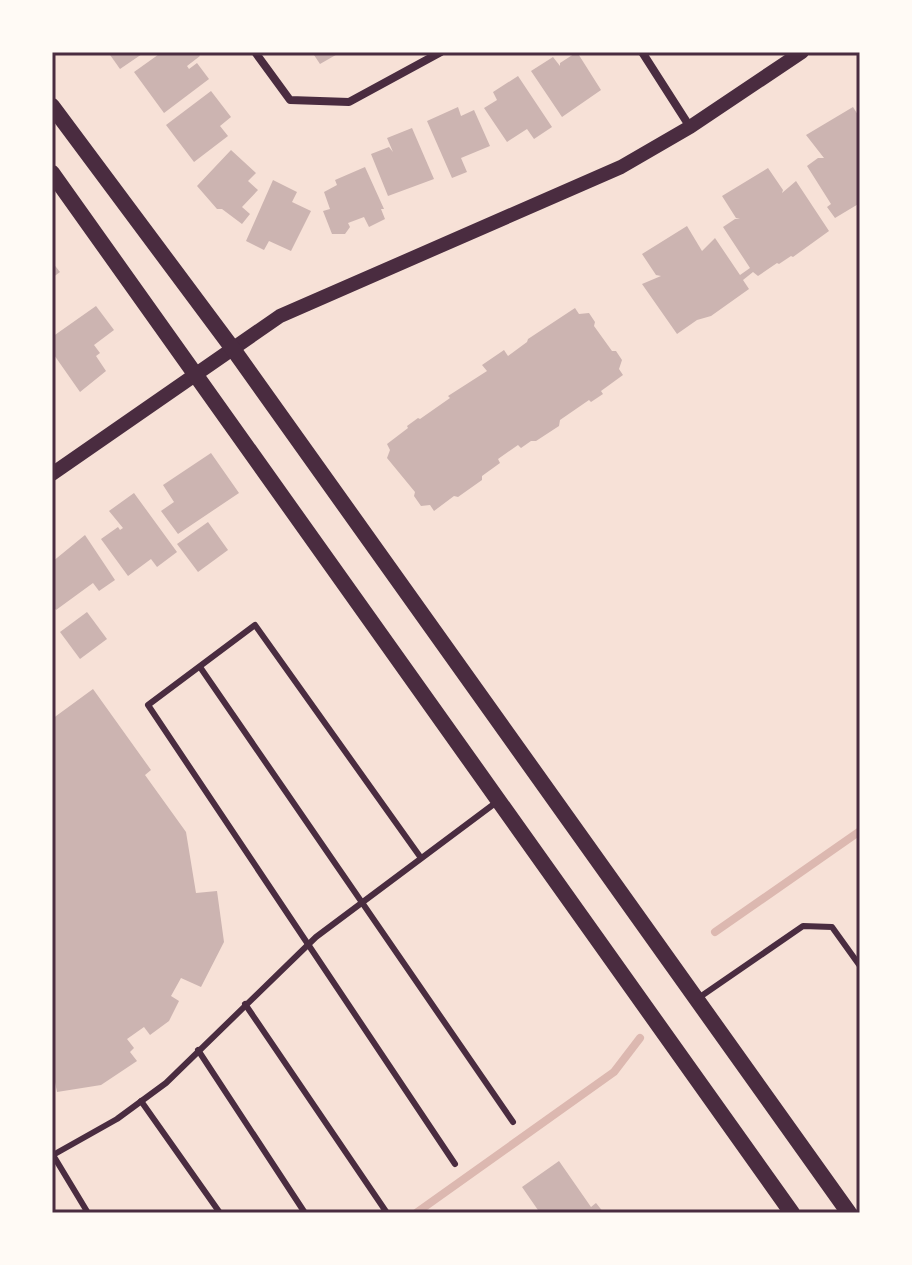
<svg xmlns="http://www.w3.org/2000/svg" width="912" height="1265" viewBox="0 0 912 1265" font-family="'DejaVu Sans',sans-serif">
<rect width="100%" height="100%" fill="#f7e1d7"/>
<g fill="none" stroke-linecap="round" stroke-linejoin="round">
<g stroke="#dcb8b0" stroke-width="8">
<path d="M715,932l145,-101"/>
<path d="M416,1213l198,-141 26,-34"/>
</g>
</g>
<g fill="#ccb4b1">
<path d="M108,52h37l-25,17z"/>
<path d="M162,52h35l3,4 -13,10 2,3 8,-6 12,16 -45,34 -30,-41z"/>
<path d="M312,52h29l-21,12z"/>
<path d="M577,52l24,38 -39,27 -31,-46 22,-14 7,9v-3z"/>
<path d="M518,76l34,51 -18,12 -7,-10 -20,13 -23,-34 13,-8 -4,-8z"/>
<path d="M211,91l20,26 -11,9 8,10 -34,26 -28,-37z"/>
<path d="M458,107l3,9 13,-6 16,36 -29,12 6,14 -15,6 -25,-57z"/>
<path d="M853,107l7,11v85l-25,15 -8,-11 4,-3 -24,-38 11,-8h6l-18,-23z"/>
<path d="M412,128l22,51 -46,17 -17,-42 18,-7 4,5 -6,-14z"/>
<path d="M231,150l25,23 -8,8 10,9 -16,17 8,7 -8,10 -20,-15h-5l-20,-23z"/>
<path d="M365,167l19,42h-3l4,10 -16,8 -5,-10 -16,6 2,4 -5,7h-13l-9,-23 7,-2 -6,-17 13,-7 -2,-5z"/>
<path d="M768,168l15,22 -1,3 14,-12 33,50 -36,26 -2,-1 -12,8 -2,-1 -19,13 -5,-4 -10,8 6,9 -38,27 -14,4 -20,14 -35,-50 19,-8 -5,-1 -14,-21 45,-28 15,25 13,-13 25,37 10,-7 -27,-41 12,-8h5l-4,-1 -14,-22z"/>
<path d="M273,180l24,12 -5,10 19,9 -20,40 -22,-10 -5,9 -18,-9z"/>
<path d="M52,262l8,10 -8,6z"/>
<path d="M96,306l18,24 -20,15 6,8 -4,3 10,15 -26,21 -28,-40v-15z"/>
<path d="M575,308l4,6 10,-1 6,9 -1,4 18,25h4l6,9 -3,9 4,6 -22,16 2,3 -12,8 -2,-2 -29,20 -1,6 -23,15h-5l-10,7 -3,-3 -20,14 2,4 -18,13v4l-24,17 -4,-1 -20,15 -4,-6 -9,1 -7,-10 1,-4 -28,-34 3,-8 -3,-6 21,-16 -1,-2 11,-8 2,1 30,-21 -2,-2 39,-25 -5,-6 22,-15 4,6 19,-14 1,-3z"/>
<path d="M211,453l28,40 -61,41 -17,-23 13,-9 -11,-17z"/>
<path d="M134,493l43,59 -20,15 -6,-8 -23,17 -27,-37 17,-12 2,3 3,-2 -14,-17z"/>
<path d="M208,522l20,28 -30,22 -21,-28z"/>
<path d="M85,535l30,45 -16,11 -6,-8 -37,27 -4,-6v-42z"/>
<path d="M87,612l20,27 -27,20 -20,-27z"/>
<path d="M93,689l58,81 -6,5 41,57 10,61 21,-2 7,51 -23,45 -20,-9 -10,18 8,5 -10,20 -19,14 -6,-8 -17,12 7,9 -4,4 7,9 -36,24 -44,7 -2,-10 -3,-1v-362z"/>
<path d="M559,1161l32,46 5,-4 8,10h-64l-18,-26z"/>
</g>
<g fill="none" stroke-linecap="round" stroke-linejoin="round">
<g stroke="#4a2c40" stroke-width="6">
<path d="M200,667l313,455"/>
<path d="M421,858l-166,-233 -107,80 307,459"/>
<path d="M697,999l106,-73 29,1 28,39"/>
<path d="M245,1004l142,209"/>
<path d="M198,1050l107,163"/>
<path d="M141,1101l79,112"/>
<path d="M88,1213l-35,-58 64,-36 49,-36 150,-146 182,-136"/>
</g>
<g stroke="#4a2c40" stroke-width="8">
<path d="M255,52l35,48 59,2 92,-50"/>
<path d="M642,52l48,75"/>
</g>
<path stroke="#4a2c40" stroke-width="14" d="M52,474l228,-158 341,-149 69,-40 112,-75"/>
<g stroke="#4a2c40" stroke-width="16">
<path d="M52,106l181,243 616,864"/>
<path d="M52,173l740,1040"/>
</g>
</g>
<rect width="912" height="1265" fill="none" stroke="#fffaf5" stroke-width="108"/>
<rect x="54" y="54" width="804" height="1157" fill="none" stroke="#4a2c40" stroke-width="3"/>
</svg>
